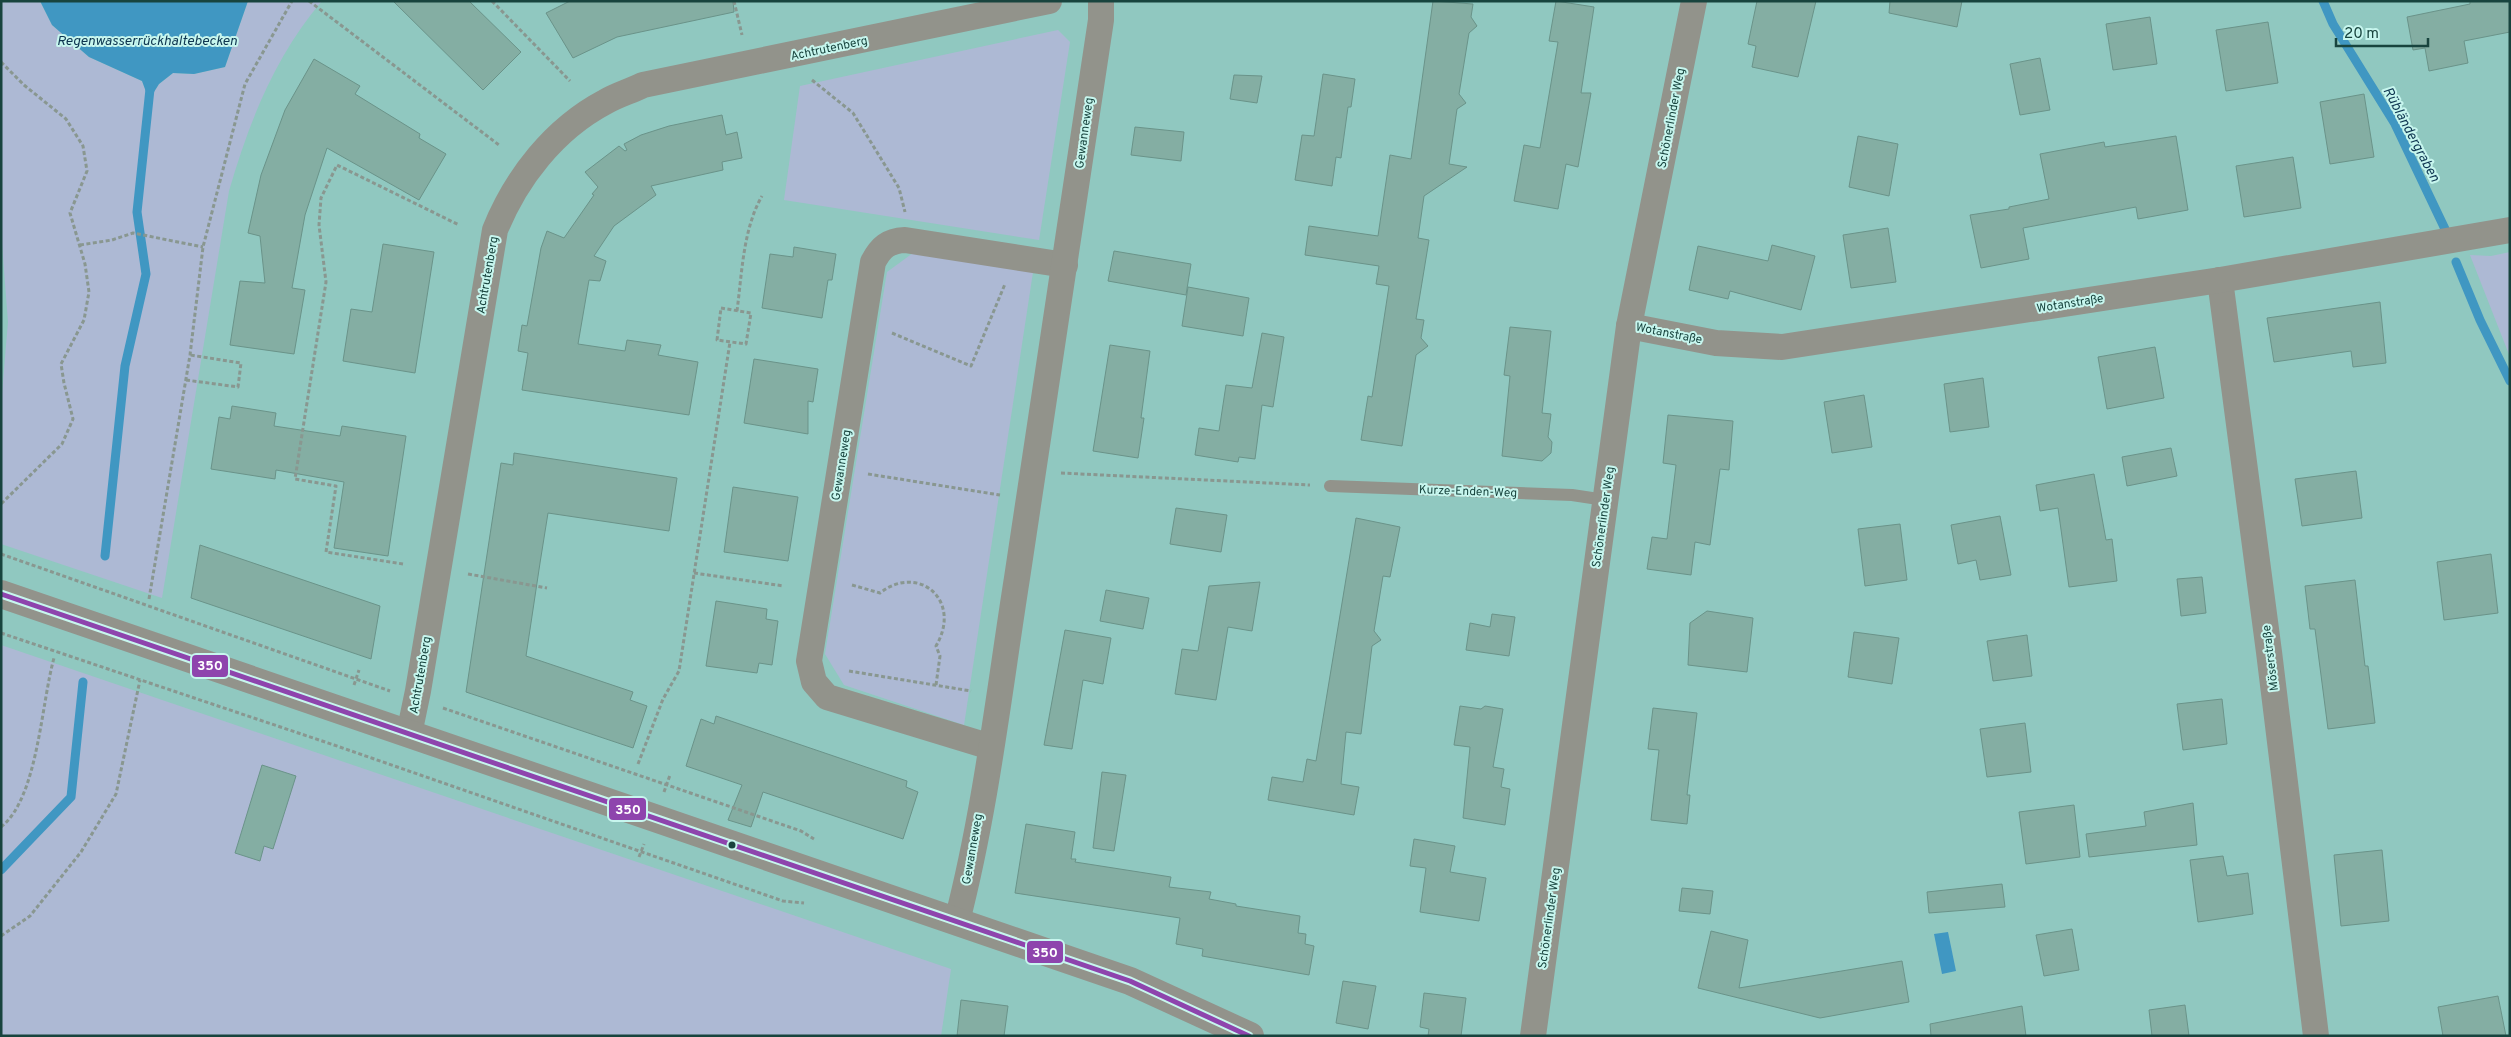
<svg xmlns="http://www.w3.org/2000/svg" width="2511" height="1037" viewBox="0 0 2511 1037" font-family="Overpass,sans-serif">
<rect width="100%" height="100%" fill="#90c8c0"/>
<g fill="#adb9d4">
<path d="M1,1h39l12,24 37,32 53,24 7,18 10,-15 14,-11 21,1 31,-7 23,-66h74c-47,55 -73,121 -93,190l-67,407 -161,-54v-139l7,-83 -7,-91z"/>
<path d="M1058,30l12,12 -31,198 -255,-40 16,-114z"/>
<path d="M2510,252v105l-40,-102 21,1z"/>
<path d="M913,253l120,19 -69,453 -120,-40 -19,-31 62,-382z"/>
<path d="M1,645l950,324 -10,67h-940z"/>
</g>
<g fill="#4097c2">
<path d="M40,1h208l-23,66 -31,7 -21,-1 -14,11 -10,16 -7,-19 -53,-24 -37,-32z"/>
<path d="M1948,932l8,39 -14,3 -8,-40z"/>
</g>
<g fill="none" stroke-linecap="round" stroke-linejoin="round">
<g stroke="#4097c2" stroke-width="9">
<path d="M2323,1l10,23 62,100 50,105"/>
<path d="M2456,262l24,58 30,61"/>
<path d="M105,556l20,-190 21,-92 -9,-62 13,-123"/>
<path d="M1,870l70,-73 12,-115"/>
</g>
</g>
<g fill="#84aea3" stroke="#6a9389">
<path d="M393,1h76l52,51 -38,38z"/>
<path d="M570,1h163l1,11 -117,25 -44,21 -27,-45z"/>
<path d="M1433,1l40,3 -2,13 6,9 -8,7 -10,61 7,9 -9,6 -8,55 18,3 -43,29 -6,42 11,2 -13,79 8,1 -3,18 7,8 -12,9 -14,91 -41,-6 7,-44 4,1 17,-111 -13,-2 3,-18 -74,-11 4,-29 69,10 12,-81 21,4z"/>
<path d="M1556,1l38,6 -13,86h10l-13,74 -12,-3 -8,45 -44,-8 10,-56 16,3 18,-106 -9,-1z"/>
<path d="M1757,1h59l-18,76 -46,-10 4,-21 -8,-2z"/>
<path d="M1890,1h72l-5,26 -68,-14z"/>
<path d="M2470,1h40v31l-46,9 4,22 -39,8 -4,-23 -12,2 -6,-33 63,-13z"/>
<path d="M2150,17l7,47 -44,6 -7,-46z"/>
<path d="M2268,22l10,61 -52,8 -10,-61z"/>
<path d="M2040,58l10,52 -30,5 -10,-51z"/>
<path d="M314,59l46,27 -5,8 65,40 -1,4 27,16 -27,46 -92,-52 -22,67 -13,73 13,2 -11,64 -64,-9 10,-64 25,2 -5,-47 -12,-3 13,-58 24,-65z"/>
<path d="M1323,74l32,5 -4,28h-3l-7,51 -5,-1 -4,29 -37,-6 7,-45 12,1z"/>
<path d="M1234,75l28,1 -5,27 -27,-4z"/>
<path d="M2364,94l10,63 -44,7 -10,-62z"/>
<path d="M722,115l4,20 11,-3 5,26 -20,4 1,8 -72,16 5,9 -42,31 -20,30 12,5 -6,20 -11,-1 -11,64 47,7 2,-11 34,5 -3,10 40,7 -9,53 -167,-25 6,-37 -10,-2 4,-26 5,1 14,-78 6,-17 17,7 30,-43 -2,-1 6,-7 -13,-15 34,-26 6,5 2,-1 -3,-6 17,-9 28,-9z"/>
<path d="M1135,127l49,5 -3,29 -50,-6z"/>
<path d="M1858,136l40,8 -9,52 -40,-9z"/>
<path d="M2176,136l12,74 -50,9 -2,-12 -113,21 6,31 -48,9 -11,-53 39,-6v-2l40,-8 -9,-45 64,-12 1,5z"/>
<path d="M2293,157l8,51 -57,9 -8,-51z"/>
<path d="M1888,228l8,54 -45,6 -8,-53z"/>
<path d="M383,244l51,8 -19,121 -72,-12 8,-52 21,3z"/>
<path d="M1772,245l43,11 -14,54 -71,-19 -2,8 -39,-9 9,-44 70,15z"/>
<path d="M794,247l42,7 -4,26h-4l-6,38 -60,-10 8,-54 23,3z"/>
<path d="M1114,251l77,13 -5,31 -78,-14z"/>
<path d="M1188,287l61,11 -6,38 -61,-10z"/>
<path d="M2380,302l6,61 -33,4 -2,-16 -77,11 -7,-44z"/>
<path d="M1510,327l41,4 -9,82 9,1 -3,23 4,5 -1,11 -9,8 -40,-5 8,-80 -6,-1z"/>
<path d="M1262,333l22,4 -11,70 -11,-2 -7,54 -16,-2 -1,5 -43,-7 4,-27 20,3 7,-46 26,3z"/>
<path d="M1110,345l40,6 -9,67h3l-6,40 -45,-7z"/>
<path d="M2155,347l9,51 -57,11 -9,-52z"/>
<path d="M754,359l64,10 -5,33 -5,-1v33l-64,-11z"/>
<path d="M1983,378l6,49 -39,5 -6,-48z"/>
<path d="M1864,395l8,52 -40,6 -8,-51z"/>
<path d="M232,406l44,7 -2,13 66,10 2,-10 64,10 -18,120 -54,-8 10,-66 -68,-12 -1,9 -64,-10 8,-52 11,2z"/>
<path d="M1668,415l65,6 -4,49 -9,-1 -10,76 -15,-3 -4,33 -44,-6 5,-32 15,2 9,-74 -13,-2z"/>
<path d="M2171,448l6,28 -50,10 -5,-29z"/>
<path d="M514,453l163,25 -8,53 -121,-18 -8,50 -14,93 107,36 -3,8 17,6 -14,42 -167,-56 35,-229 12,2z"/>
<path d="M2356,471l6,47 -60,8 -7,-47z"/>
<path d="M2094,474l12,66 6,-1 5,42 -48,6 -11,-79 -18,3 -4,-26z"/>
<path d="M733,487l65,10 -10,64 -64,-9z"/>
<path d="M1176,508l51,7 -6,37 -51,-8z"/>
<path d="M2000,516l11,59 -31,5 -4,-20 -18,4 -7,-39z"/>
<path d="M1356,518l44,9 -10,50 -7,-1 -9,55 7,9 -9,6 -11,88 -15,-2 -5,52 18,3 -5,28 -86,-15 4,-23 31,5 4,-23 9,2z"/>
<path d="M1900,524l7,56 -42,6 -7,-57z"/>
<path d="M200,545l180,61 -9,53 -180,-61z"/>
<path d="M2491,554l7,59 -54,7 -7,-58z"/>
<path d="M2202,577l4,36 -25,3 -4,-37z"/>
<path d="M2355,580l10,86h3l7,57 -47,6 -13,-100h-5l-5,-43z"/>
<path d="M1260,582l-8,49 -24,-4 -12,73 -41,-6 7,-45 16,2 11,-65z"/>
<path d="M1106,590l43,8 -6,31 -43,-8z"/>
<path d="M716,601l51,8 -1,10 12,2 -6,44 -13,-2 -2,10 -51,-7z"/>
<path d="M1707,611l46,7 -6,54 -59,-7 2,-42z"/>
<path d="M1492,614l23,3 -6,39 -43,-6 4,-27 20,4z"/>
<path d="M1065,630l46,8 -8,46 -20,-4 -11,69 -28,-4z"/>
<path d="M1854,632l45,6 -7,46 -44,-7z"/>
<path d="M2027,635l5,41 -39,5 -6,-40z"/>
<path d="M2222,699l5,45 -44,6 -6,-46z"/>
<path d="M1460,706l21,3 4,-3 18,3 -10,58 11,2 -3,18 9,2 -5,36 -42,-7 7,-71 -16,-2z"/>
<path d="M1653,708l44,5 -10,82h3l-3,29 -36,-4 8,-70 -11,-1z"/>
<path d="M716,716l191,65 -1,6 12,5 -15,47 -140,-47 -12,35 -23,-7 14,-35 -56,-19 15,-47 13,5z"/>
<path d="M2025,723l6,49 -44,5 -7,-48z"/>
<path d="M262,765l34,11 -23,73 -9,-3 -4,15 -25,-8z"/>
<path d="M1102,772l24,3 -12,76 -21,-3z"/>
<path d="M2193,803l4,42 -108,12 -3,-23 60,-8 -2,-14z"/>
<path d="M2074,805l6,52 -54,7 -7,-52z"/>
<path d="M1026,824l49,8 -4,27h5l-1,3 96,15 -2,10 42,5 -2,7 27,5v2l64,10 -2,17 8,1 -1,10 9,2 -5,29 -107,-19 1,-7 -27,-5 4,-26 -165,-25z"/>
<path d="M1414,839l41,7 -5,26 36,6 -7,43 -59,-9 6,-44 -16,-2z"/>
<path d="M2382,850l7,71 -48,5 -7,-71z"/>
<path d="M2223,856l4,20 21,-3 5,41 -55,8 -8,-62z"/>
<path d="M2002,884l3,23 -76,6 -2,-21z"/>
<path d="M1682,888l31,3 -3,23 -31,-3z"/>
<path d="M2072,929l7,41 -35,6 -8,-41z"/>
<path d="M1711,931l37,9 -9,48 163,-27 7,41 -89,16 -122,-30z"/>
<path d="M1343,981l33,5 -8,43 -32,-6z"/>
<path d="M1424,993l42,5 -5,38h-33l1,-7 -9,-2z"/>
<path d="M2498,996l8,40h-63l-5,-29z"/>
<path d="M961,1000l47,6 -4,30h-47z"/>
<path d="M2185,1005l4,31h-37l-3,-26z"/>
<path d="M2022,1006l4,30h-95l-1,-12z"/>
</g>
<g fill="none" stroke-linecap="round" stroke-linejoin="round">
<g stroke="#899790" stroke-width="3" stroke-dasharray="4 2.5" stroke-linecap="butt">
<path d="M309,1l190,144"/>
<path d="M492,1l78,80"/>
<path d="M734,1l8,34"/>
<path d="M1,62l23,23 42,34 17,27 4,25 -17,42 15,51 4,28 -5,28 -23,44 3,19 9,36 -11,25 -61,60"/>
<path d="M812,80l41,33 46,75 6,24"/>
<path d="M80,245l32,-5 21,-7 70,14"/>
<path d="M721,308l30,5 -5,31 -29,-4z"/>
<path d="M737,311c5,-38 6,-82 25,-115"/>
<path d="M892,333l79,33 34,-82"/>
<path d="M186,380l52,7 3,-24 -51,-8"/>
<path d="M1061,473l249,12"/>
<path d="M868,474l132,21"/>
<path d="M1,554l389,137"/>
<path d="M403,564l-77,-12 10,-66 -41,-7 31,-197 -7,-57 2,-27 16,-33 122,60"/>
<path d="M694,573l90,13"/>
<path d="M468,574l79,14"/>
<path d="M852,585l28,8c38,-30 83,7 56,53l4,10 -4,29"/>
<path d="M149,599l41,-244 13,-108 42,-163 47,-83"/>
<path d="M1,633l333,112 449,156 21,2"/>
<path d="M849,671l122,20"/>
<path d="M354,685l5,-15"/>
<path d="M443,708l358,123 13,8"/>
<path d="M638,764l25,-65 16,-28 51,-329"/>
<path d="M664,792l6,-17"/>
<path d="M1,827c37,-29 40,-123 53,-169"/>
<path d="M639,857l5,-13"/>
<path d="M1,936l29,-20 51,-64 35,-58 24,-114"/>
</g>
<path stroke="#92938b" stroke-width="12" d="M1330,486l242,9 33,5"/>
<g stroke="#92938b" stroke-width="26">
<path d="M2220,280l49,372 47,384"/>
<path d="M1629,326l87,17 66,4 438,-67 290,-50"/>
<path d="M409,734l9,-43 77,-461c21,-52 59,-101 110,-128 12,-7 26,-11 38,-17l406,-84"/>
<path d="M991,747l-164,-50 -13,-15 -5,-21 64,-399c8,-15 15,-21 32,-22l160,25"/>
<path d="M957,921c29,-112 42,-229 60,-343 28,-186 56,-372 84,-558v-19"/>
<path d="M1533,1036l96,-710 65,-325"/>
</g>
<path stroke="#92938b" stroke-width="28" d="M1,594l1129,387 120,55"/>
<defs>
<path id="bus-1" d="M1,594l1129,387 119,55"/>
</defs>
<use href="#bus-1" stroke="#c7f6ee" stroke-width="9"/>
<use href="#bus-1" stroke="#8e44ad" stroke-width="5"/>
</g>
<circle fill="#18443e" stroke="#c7f6ee" stroke-width="2" cx="732" cy="845" r="4.5"/>
<g text-anchor="middle" stroke-width="4" stroke-linejoin="round" paint-order="stroke">
<g font-size="12" fill="#18443e" stroke="#c7f6ee">
<text transform="translate(829 48) rotate(-12)" y="4">Achtrutenberg</text>
<text transform="translate(1671 118) rotate(-79)" y="4">Schönerlinder Weg</text>
<text transform="translate(1084 133) rotate(-82)" y="4">Gewanneweg</text>
<text transform="translate(487 275) rotate(-80)" y="4">Achtrutenberg</text>
<text transform="translate(2070 303) rotate(-9)" y="4">Wotanstraße</text>
<text transform="translate(1669 333) rotate(11)" y="4">Wotanstraße</text>
<text transform="translate(841 465) rotate(-81)" y="4">Gewanneweg</text>
<text transform="translate(1468 491) rotate(2)" y="4">Kurze-Enden-Weg</text>
<text transform="translate(1603 517) rotate(-82)" y="4">Schönerlinder Weg</text>
<text transform="translate(2270 658) rotate(-97)" y="4">Möserstraße</text>
<text transform="translate(420 675) rotate(-80)" y="4">Achtrutenberg</text>
<text transform="translate(972 849) rotate(-80)" y="4">Gewanneweg</text>
<text transform="translate(1549 918) rotate(-82)" y="4">Schönerlinder Weg</text>
</g>
<g font-size="14" font-style="italic" fill="#0e3550" stroke="#c7f6ee">
<text x="147" y="45">Regenwasserrückhaltebecken</text>
<text transform="translate(2412 134) rotate(62)" y="5">Rübländergraben</text>
</g>
</g>
<g stroke="#c7f6ee" stroke-width="2">
<rect x="191" y="654" width="38" height="24" rx="5" fill="#8e44ad"/>
<rect x="608" y="797" width="39" height="24" rx="5" fill="#8e44ad"/>
<rect x="1026" y="940" width="38" height="24" rx="5" fill="#8e44ad"/>
</g>
<g font-size="14" text-anchor="middle" font-weight="bold" fill="#fff">
<text x="210" y="670">350</text>
<text x="628" y="814">350</text>
<text x="1045" y="957">350</text>
</g>
<rect width="2511" height="1037" fill="none" stroke="#18443e" stroke-width="5"/>
<path d="M2336 38v8h92v-8" fill="none" stroke="#18443e" stroke-width="2.5"/>
<text x="2344" y="38" font-size="15" fill="#18443e" stroke="#c7f6ee" stroke-width="4" paint-order="stroke">20 m</text>
</svg>
